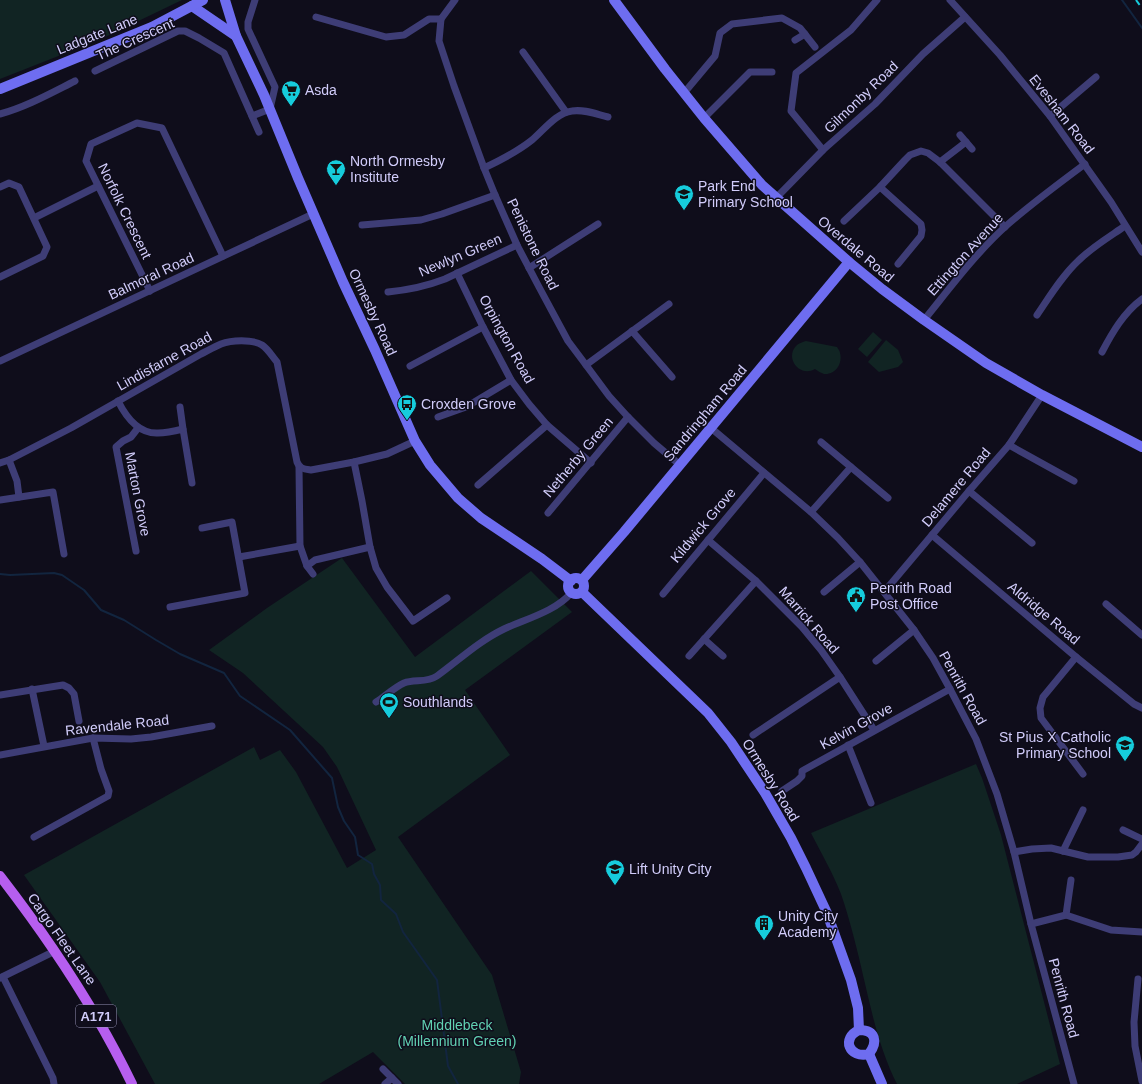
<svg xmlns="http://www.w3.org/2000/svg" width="1142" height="1084" viewBox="0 0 1142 1084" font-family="Helvetica,sans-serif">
<rect width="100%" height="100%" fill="#0f0d1b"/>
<g fill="#112423">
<path d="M0,0h182l-83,40 -99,39z"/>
<path d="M873,332l9,8 -15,17 -9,-8z"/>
<path d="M886,340l12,10 5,12 -5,5 -19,5 -11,-10z"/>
<path d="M806,341l31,6c1,2 3,4 3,6 3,11 -5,22 -16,21 -3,-1 -6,-3 -9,-5 -16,9 -31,-12 -18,-24 2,-2 6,-3 9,-4z"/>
<path d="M342,558l73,99 116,-86 41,41 -107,78 45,65 -112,82 94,138 29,97 -2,12h-114l-32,-32 -54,32h-164l-55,-102 -76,-107 230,-128 6,13 20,-10 16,22 51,96 29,-18 -39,-83 -14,-20 -80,-74 -34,-23 58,-42z"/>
<path d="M976,764l6,14 19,57 59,229 -43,20h-120c-23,-45 -30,-98 -43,-146 -4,-15 -8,-30 -13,-44 -8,-21 -20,-41 -30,-61z"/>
</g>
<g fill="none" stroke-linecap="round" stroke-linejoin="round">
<g stroke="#12253f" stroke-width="2">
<path d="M1122,0l20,28"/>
<path d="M0,574l10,1 44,-2 8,2 22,15 17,20 23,10 32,20 24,14 44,19 16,23 50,34 42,48 6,29 6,14 11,16 3,18 14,9 2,10 6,11 1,15 15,14 7,18 34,48 11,86 10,18"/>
</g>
<g stroke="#3e3d76" stroke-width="7">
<path d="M455,0l-14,19 -2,22 15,45 30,82 11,27 22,50 22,42 29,54 18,24 23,31 19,21 26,26 26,22"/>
<path d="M950,0l50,55 50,61 61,86 31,50"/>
<path d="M316,17l70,20 18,-2 25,-16h12"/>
<path d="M795,40l10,-6"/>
<path d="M523,52l43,60"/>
<path d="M95,71l83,-40h7l14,7 25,15 35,79"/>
<path d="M684,93l31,-37 5,-23 12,-9 50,-6 18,10 15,19"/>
<path d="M0,114c26,-7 51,-21 75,-33"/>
<path d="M252,116l18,-7 5,-22 -27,-58v-7l7,-22"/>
<path d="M1050,116l46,-39"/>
<path d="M704,118l46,-46h22"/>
<path d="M960,135l12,14"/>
<path d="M823,150l-32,-39 5,-38 55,-43 26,-30"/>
<path d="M940,162l26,-20"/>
<path d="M484,168c17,-8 33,-16 48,-28 12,-10 24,-27 40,-29 12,-2 24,3 36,6"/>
<path d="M0,187l9,-4 10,4 28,60 -4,9 -43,21"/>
<path d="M880,187l41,37 1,6 -1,6 -23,28"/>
<path d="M776,198l47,-48 52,-46 48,-50 42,-37"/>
<path d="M34,218l64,-32"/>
<path d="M844,221l36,-34 25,-27 5,-5 11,-4 7,2 12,9 65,65"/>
<path d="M362,225l59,-5 21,-6 53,-19"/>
<path d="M529,268l69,-44"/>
<path d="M457,273l26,54 28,53 18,24 18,21 44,38"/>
<path d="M150,291l-64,-130 5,-17 46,-21 25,5 61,128"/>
<path d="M388,292c20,-2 39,-6 57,-13l72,-34"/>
<path d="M1037,315c13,-19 25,-39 41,-54 14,-14 31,-24 47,-35"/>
<path d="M924,320c26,-32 51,-66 82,-94 25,-22 52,-42 79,-62"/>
<path d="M632,331l40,46"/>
<path d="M1102,352c10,-19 22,-40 40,-53"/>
<path d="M0,361l313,-147"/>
<path d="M586,365l83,-61"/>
<path d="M410,366l73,-39"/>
<path d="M118,401c8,16 20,33 40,32 8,0 17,-2 25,-4l9,54"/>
<path d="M180,407l3,22"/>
<path d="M438,417l28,-10 45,-27"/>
<path d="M711,428l100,84 27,26 22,24 54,68 19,28 17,31 26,50 21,55 17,58 17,72 43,160"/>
<path d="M821,442l67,56"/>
<path d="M1009,445l65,36"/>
<path d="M9,460l8,21 2,16"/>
<path d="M354,462l8,39 8,46 6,21 11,19 26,34 34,-23"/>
<path d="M0,463l9,-3 62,-32 130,-74c6,-3 13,-7 20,-10 10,-4 31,-5 41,1 6,4 10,11 15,17l20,100c3,7 7,7 14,8l43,-8 33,-8 28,-13"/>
<path d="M299,467l1,79 7,20 6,8"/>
<path d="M478,485l69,-60"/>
<path d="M969,491l63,52"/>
<path d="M0,500l53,-8 11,62"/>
<path d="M811,512l40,-45"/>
<path d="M548,513l80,-96"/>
<path d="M932,535l144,122 58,47 8,4"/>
<path d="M708,540l48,41 46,46 19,23 19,27 34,53"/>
<path d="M136,551l-20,-104 7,-6 8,-4 7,-9"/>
<path d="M239,557l61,-11"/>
<path d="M307,566l8,-6 55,-13"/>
<path d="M824,592l36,-30"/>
<path d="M884,592l85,-101 40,-46 33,-50"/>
<path d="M663,594l101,-121"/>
<path d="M1106,604l36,31"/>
<path d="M170,607l75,-14 -13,-71 -30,6"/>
<path d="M704,639l19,17"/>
<path d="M689,656l67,-75"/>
<path d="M1076,657l-33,40 -3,11 1,10 42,56"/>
<path d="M876,661l38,-31"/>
<path d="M32,689l12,57"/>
<path d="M0,695l63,-10 6,3 5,6 5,27"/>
<path d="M376,702c8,-5 19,-15 28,-19 10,-4 23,0 33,-7 22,-16 42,-35 67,-47 22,-10 52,-18 67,-36"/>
<path d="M753,735l87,-58"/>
<path d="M848,745l23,58"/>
<path d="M0,755l93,-17 38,1 20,-2 61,-11"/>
<path d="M782,791l15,-10 5,-5v-5l148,-82"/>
<path d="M1123,830l19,9"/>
<path d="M34,837l74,-41 1,-5 -8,-22 -8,-31"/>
<path d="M1063,851l20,-41"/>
<path d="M1014,852l18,-3 19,-1 37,9h30l14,-2 4,-3 6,-8"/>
<path d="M1066,915l5,-35"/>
<path d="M1031,924l35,-9 45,15 31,2"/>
<path d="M3,977l50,101 1,6"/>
<path d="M0,978l55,-27"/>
<path d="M1138,979l-4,43 1,24 7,35"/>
<path d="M383,1069l15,15"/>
<path d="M385,1084l7,-6"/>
</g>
<g stroke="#6e6df0" stroke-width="10">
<path d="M225,0l11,36 28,59 34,83 45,104 32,68 40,91 15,24 28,33 23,20 61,41 29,22"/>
<path d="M614,0l51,69 39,49 58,67 87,77 33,27 42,31 62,43 56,32 100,52"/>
<path d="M192,6l44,30"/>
<path d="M0,89l152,-62 51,-27"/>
<circle cx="576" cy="586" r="8"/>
<path d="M582,580l42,-48 225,-270"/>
<path d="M582,592l126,121 23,29 34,51 26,45 15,30 21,45 24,67 7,28 1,22"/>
<path d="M859,1030c17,0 19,12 10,24 -20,5 -28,-16 -10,-24z"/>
<path d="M869,1054l13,30"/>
</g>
<path stroke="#b65eef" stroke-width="10" d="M0,876c51,66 96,133 132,208"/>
<path stroke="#16ccdc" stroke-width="2" stroke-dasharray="6 5" stroke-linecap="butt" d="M1136,0l6,8"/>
</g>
<defs>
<symbol id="supermarket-pin" viewBox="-11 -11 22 30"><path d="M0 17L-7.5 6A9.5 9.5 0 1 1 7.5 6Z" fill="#16ccdc" stroke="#0f0d1b"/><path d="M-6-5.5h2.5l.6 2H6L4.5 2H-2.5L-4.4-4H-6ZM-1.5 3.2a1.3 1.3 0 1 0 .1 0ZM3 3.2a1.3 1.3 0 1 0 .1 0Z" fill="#111"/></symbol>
<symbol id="bar-pin" viewBox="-11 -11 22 30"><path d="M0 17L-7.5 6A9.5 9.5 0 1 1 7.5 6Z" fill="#16ccdc" stroke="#0f0d1b"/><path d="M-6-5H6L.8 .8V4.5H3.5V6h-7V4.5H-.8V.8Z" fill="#111"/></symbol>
<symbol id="school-pin" viewBox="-11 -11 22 30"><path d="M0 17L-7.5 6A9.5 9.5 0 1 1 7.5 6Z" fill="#16ccdc" stroke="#0f0d1b"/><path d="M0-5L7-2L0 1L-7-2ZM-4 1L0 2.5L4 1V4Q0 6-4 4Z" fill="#111"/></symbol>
<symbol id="bus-pin" viewBox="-11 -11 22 30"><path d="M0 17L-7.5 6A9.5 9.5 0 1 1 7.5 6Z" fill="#16ccdc" stroke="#0f0d1b"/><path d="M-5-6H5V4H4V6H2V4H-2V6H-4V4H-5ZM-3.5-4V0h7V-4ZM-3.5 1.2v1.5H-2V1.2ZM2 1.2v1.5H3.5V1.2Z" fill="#111"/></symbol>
<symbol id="civic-pin" viewBox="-11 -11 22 30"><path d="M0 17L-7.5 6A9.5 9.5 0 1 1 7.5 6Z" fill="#16ccdc" stroke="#0f0d1b"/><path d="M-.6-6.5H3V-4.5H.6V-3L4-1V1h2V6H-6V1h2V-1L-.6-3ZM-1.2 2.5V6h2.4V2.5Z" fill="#111"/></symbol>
<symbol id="stadium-pin" viewBox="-11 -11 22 30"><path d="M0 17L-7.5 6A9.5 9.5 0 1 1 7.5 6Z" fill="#16ccdc" stroke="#0f0d1b"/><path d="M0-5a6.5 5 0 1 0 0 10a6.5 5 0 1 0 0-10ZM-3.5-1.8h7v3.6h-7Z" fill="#111"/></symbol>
<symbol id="building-pin" viewBox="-11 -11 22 30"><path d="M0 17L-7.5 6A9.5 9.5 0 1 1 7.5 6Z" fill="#16ccdc" stroke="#0f0d1b"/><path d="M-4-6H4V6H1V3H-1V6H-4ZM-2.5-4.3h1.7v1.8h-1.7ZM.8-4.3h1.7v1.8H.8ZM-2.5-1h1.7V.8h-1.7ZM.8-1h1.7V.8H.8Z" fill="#111"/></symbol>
</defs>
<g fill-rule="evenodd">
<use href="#supermarket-pin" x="280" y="79" width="22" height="30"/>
<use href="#bar-pin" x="325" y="158" width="22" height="30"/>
<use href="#school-pin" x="673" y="183" width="22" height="30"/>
<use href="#bus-pin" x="396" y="393" width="22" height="30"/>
<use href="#civic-pin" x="845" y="585" width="22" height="30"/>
<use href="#stadium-pin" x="378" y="691" width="22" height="30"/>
<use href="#school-pin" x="1114" y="734" width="22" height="30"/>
<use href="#school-pin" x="604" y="858" width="22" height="30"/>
<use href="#building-pin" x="753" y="913" width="22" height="30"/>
</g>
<g text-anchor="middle" stroke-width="3" stroke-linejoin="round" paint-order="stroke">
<rect fill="#0f0d1b" stroke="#9793b7" stroke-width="1" x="76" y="1005" width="40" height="22" rx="3"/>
<g font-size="13" font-weight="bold" fill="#d1ccfa">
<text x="96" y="1021">A171</text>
</g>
<g font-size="14" fill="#d1ccfa" stroke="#0f0d1b">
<text transform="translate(97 34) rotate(-22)" y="5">Ladgate Lane</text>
<text transform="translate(135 39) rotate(-24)" y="5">The Crescent</text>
<text transform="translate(861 97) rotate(-44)" y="5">Gilmonby Road</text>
<text transform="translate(1062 114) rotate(52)" y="5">Evesham Road</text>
<text transform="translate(125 211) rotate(64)" y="5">Norfolk Crescent</text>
<text transform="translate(533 244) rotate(64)" y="5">Penistone Road</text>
<text transform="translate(856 249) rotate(40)" y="5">Overdale Road</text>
<text transform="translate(965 254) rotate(-48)" y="5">Ettington Avenue</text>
<text transform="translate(460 255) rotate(-23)" y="5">Newlyn Green</text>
<text transform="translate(151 276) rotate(-25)" y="5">Balmoral Road</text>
<text transform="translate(373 312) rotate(65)" y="5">Ormesby Road</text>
<text transform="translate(507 339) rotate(61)" y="5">Orpington Road</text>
<text transform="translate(164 361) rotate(-29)" y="5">Lindisfarne Road</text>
<text transform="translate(705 413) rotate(-50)" y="5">Sandringham Road</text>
<text transform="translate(578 457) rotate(-50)" y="5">Netherby Green</text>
<text transform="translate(956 487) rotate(-50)" y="5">Delamere Road</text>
<text transform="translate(138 494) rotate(79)" y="5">Marton Grove</text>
<text transform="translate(703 525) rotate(-50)" y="5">Kildwick Grove</text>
<text transform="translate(1044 613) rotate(40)" y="5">Aldridge Road</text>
<text transform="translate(809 620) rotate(49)" y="5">Marrick Road</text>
<text transform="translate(963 688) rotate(61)" y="5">Penrith Road</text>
<text transform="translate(117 725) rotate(-6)" y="5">Ravendale Road</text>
<text transform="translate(856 726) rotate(-29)" y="5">Kelvin Grove</text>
<text transform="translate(771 780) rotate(58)" y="5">Ormesby Road</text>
<text transform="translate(62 939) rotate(55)" y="5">Cargo Fleet Lane</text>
<text transform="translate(1064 998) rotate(75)" y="5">Penrith Road</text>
</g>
<g font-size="14" fill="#d1ccfa" stroke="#0f0d1b" text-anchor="start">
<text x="305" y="95">Asda</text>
<text x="350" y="166">North Ormesby<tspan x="350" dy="16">Institute</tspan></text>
<text x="698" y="191">Park End<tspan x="698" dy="16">Primary School</tspan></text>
<text x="421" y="409">Croxden Grove</text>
<text x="870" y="593">Penrith Road<tspan x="870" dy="16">Post Office</tspan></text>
<text x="403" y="707">Southlands</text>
<text x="1111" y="742" text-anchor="end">St Pius X Catholic<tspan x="1111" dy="16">Primary School</tspan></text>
<text x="629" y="874">Lift Unity City</text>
<text x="778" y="921">Unity City<tspan x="778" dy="16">Academy</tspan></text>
</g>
<g font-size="14" fill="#61d1b3" stroke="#0f0d1b">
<text x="457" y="1030">Middlebeck<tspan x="457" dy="16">(Millennium Green)</tspan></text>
</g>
</g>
</svg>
